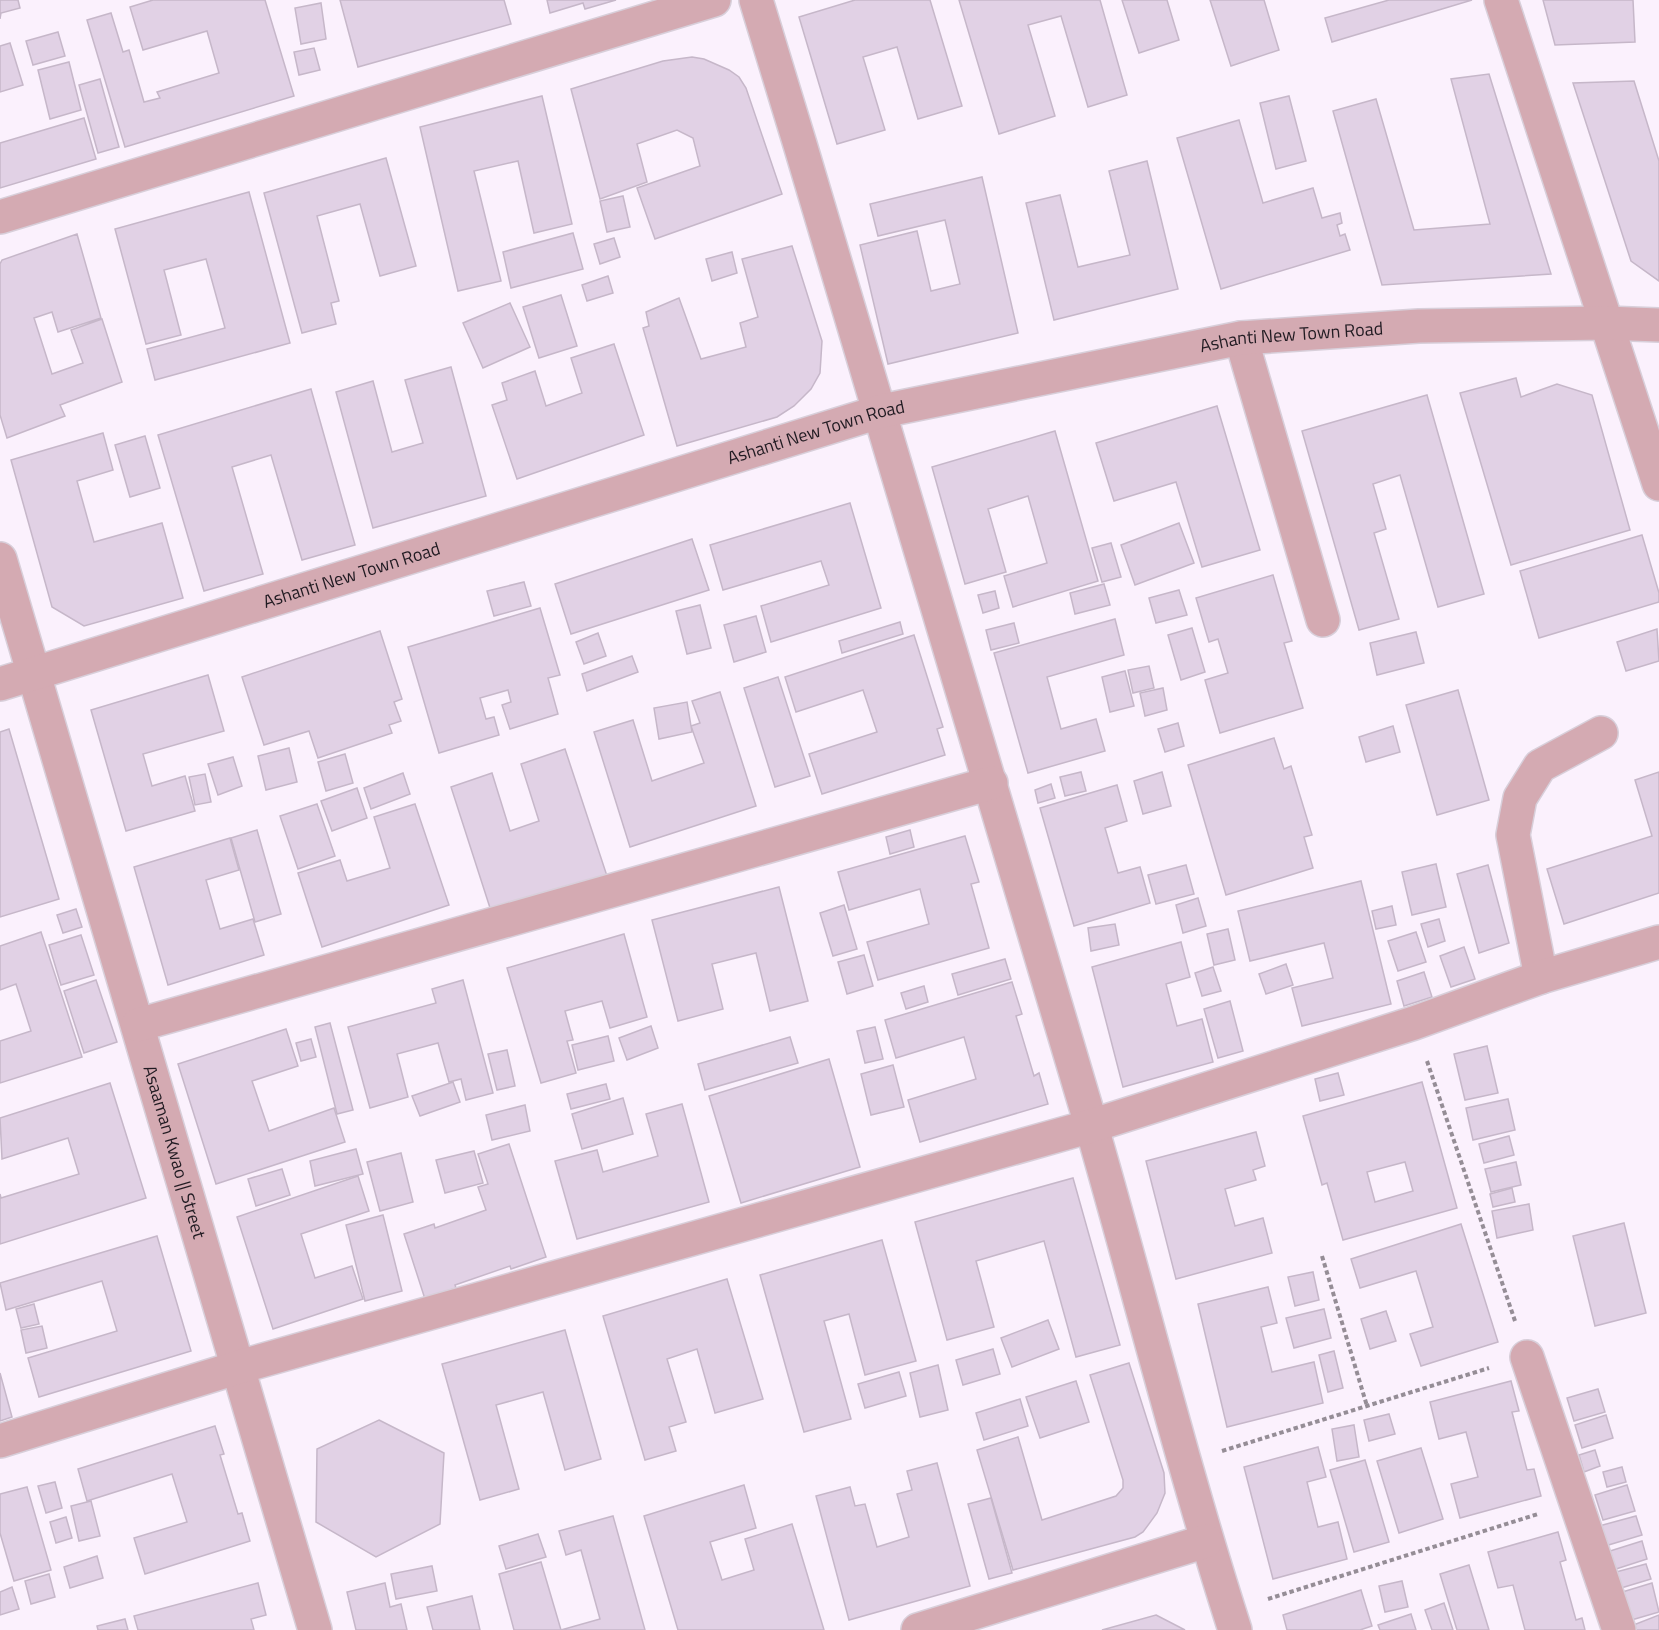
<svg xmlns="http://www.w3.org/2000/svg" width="1659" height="1630" viewBox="0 0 1659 1630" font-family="'Titillium Web',sans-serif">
<rect width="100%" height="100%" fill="#fbf1fd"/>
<g fill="#e1d1e5" stroke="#c6b7c9" stroke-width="1.5" fill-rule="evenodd">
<path d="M0,0h18l2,8 -19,5 -1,6z"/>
<path d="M153,0h112l29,96 -169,51 -38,-127 24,-7 12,39 6,-2 15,52 16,-4 -3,-6 62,-19 -12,-42 -64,19 -13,-43z"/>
<path d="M340,0h164l7,24 -153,43z"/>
<path d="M547,0h69l-31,9 -2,-6 -33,10z"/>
<path d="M855,0h75l32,106 -44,13 -21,-72 -34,10 22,73 -48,14 -38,-127z"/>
<path d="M959,0h141l27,95 -39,12 -27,-91 -33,9 27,91 -56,18z"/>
<path d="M1122,0h45l12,40 -40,13z"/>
<path d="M1210,0h54l15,50 -48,16z"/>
<path d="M1389,0h83l-140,42 -7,-24z"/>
<path d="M1543,0h90l2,42 -80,3z"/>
<path d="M321,3l5,36 -25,5 -6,-36z"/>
<path d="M58,32l7,24 -32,9 -7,-24z"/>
<path d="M10,43l13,42 -23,7v-46z"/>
<path d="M314,48l6,22 -21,5 -5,-23z"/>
<path d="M692,57l12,2 25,11 10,7 7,11 36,106 -127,45 -18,-51 63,-22 -7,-28 -16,-8 -40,14 10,38 -47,17 -29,-110 92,-28z"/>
<path d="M69,62l12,48 -31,9 -12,-49z"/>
<path d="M1489,74l62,200 -169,11 -49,-174 43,-12 38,131 76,-6 -39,-145z"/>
<path d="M100,79l19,68 -21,6 -19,-68z"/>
<path d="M1634,81l25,80v120l-28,-20 -58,-178z"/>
<path d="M542,96l30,128 -38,9 -16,-72 -44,10 27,110 -43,10 -38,-164z"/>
<path d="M1289,96l17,65 -30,8 -16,-66z"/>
<path d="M84,118l12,41 -96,29v-45z"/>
<path d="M1239,120l24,83 50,-15 9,30 18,-5 2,10 -5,2 3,11 5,-2 5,16 -129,39 -44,-151z"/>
<path d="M386,158l30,108 -36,10 -20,-72 -43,12 22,85 -8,2 5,21 -34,9 -38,-140z"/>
<path d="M1147,161l31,128 -124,31 -28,-117 34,-8 18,72 52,-12 -21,-84z"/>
<path d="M982,177l36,156 -130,31 -28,-119 57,-14 14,60 29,-7 -15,-64 -67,16 -8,-32z"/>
<path d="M249,192l41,151 -135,37 -8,-31 78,-21 -19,-69 -42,11 17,65 -35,9 -31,-115z"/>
<path d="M623,196l7,31 -23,5 -7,-31z"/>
<path d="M573,233l10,36 -72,19 -8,-36z"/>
<path d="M77,234l24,84 -43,14 -6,-20 -18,6 18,56 31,-11 -12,-33 31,-11 20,63 -62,23 5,11 -58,22 -7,-23v-151l2,-4z"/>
<path d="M614,238l6,19 -20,7 -6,-20z"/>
<path d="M792,246l30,95 -2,32 -9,16 -17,17 -17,11 -100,29 -34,-118 6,-2 -3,-14 33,-14 22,61 45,-12 -6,-24 18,-6 -16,-58z"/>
<path d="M732,252l5,21 -25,8 -6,-22z"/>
<path d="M608,276l5,17 -26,8 -5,-16z"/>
<path d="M561,295l16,51 -38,12 -16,-51z"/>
<path d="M510,303l20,44 -47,21 -20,-45z"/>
<path d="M614,344l30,91 -127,44 -25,-74 15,-5 -5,-17 33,-12 11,35 36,-13 -11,-35z"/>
<path d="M451,367l35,129 -113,32 -37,-136 37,-11 19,71 31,-9 -18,-63z"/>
<path d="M1516,378l5,19 36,-13 35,11 38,135 -119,35 -51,-172z"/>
<path d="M311,389l44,156 -53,15 -31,-105 -39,12 31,107 -59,17 -46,-156z"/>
<path d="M1427,395l57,199 -46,13 -38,-132 -27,9 13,45 -12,4 25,86 -40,11 -57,-199z"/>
<path d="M1217,406l43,144 -58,17 -26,-85 -62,19 -18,-58z"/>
<path d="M1055,431l43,150 -85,26 -9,-31 43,-13 -19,-67 -40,13 18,63 -41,12 -33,-117z"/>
<path d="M103,433l10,37 -36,11 17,61 68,-19 21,75 -99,28 -32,-19 -41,-147z"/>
<path d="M145,436l15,52 -30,9 -15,-52z"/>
<path d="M850,503l31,105 -110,34 -10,-36 68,-21 -8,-24 -98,29 -13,-45z"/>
<path d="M1179,523l15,40 -59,22 -14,-40z"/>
<path d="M1642,535l17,58v9l-120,36 -19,-67z"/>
<path d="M692,539l17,51 -138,44 -16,-50z"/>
<path d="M1111,543l10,34 -19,5 -10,-34z"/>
<path d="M1273,575l19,66 -8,2 19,65 -83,25 -15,-53 23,-7 -10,-34 -9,3 -13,-44z"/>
<path d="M524,582l7,24 -37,10 -7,-25z"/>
<path d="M1104,584l6,21 -35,9 -5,-21z"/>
<path d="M1179,590l8,25 -31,8 -7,-25z"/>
<path d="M995,591l4,17 -16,5 -5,-18z"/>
<path d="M700,605l11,43 -24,6 -11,-43z"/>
<path d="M540,608l20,67 -12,3 10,36 -48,15 -8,-24 9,-3 -3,-12 -28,8 6,21 8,-2 5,18 -60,18 -31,-106z"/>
<path d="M756,616l10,36 -32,10 -10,-37z"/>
<path d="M1115,619l9,36 -77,22 14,52 35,-10 9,32 -77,22 -34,-120z"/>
<path d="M900,622l3,12 -61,19 -3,-12z"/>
<path d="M1014,623l5,20 -28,7 -5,-20z"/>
<path d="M1192,628l13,44 -24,8 -13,-45z"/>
<path d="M1657,629l2,32 -33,10 -9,-29z"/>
<path d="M380,631l22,68 -8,3 7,19 -12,4 3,8 -74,25 -9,-27 -45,14 -22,-68z"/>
<path d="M1416,632l8,31 -47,12 -7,-32z"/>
<path d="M598,633l8,23 -22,8 -8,-22z"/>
<path d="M914,635l29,92 -6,2 8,26 -123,39 -13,-40 68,-22 -14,-42 -67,22 -11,-35z"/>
<path d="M632,656l6,16 -51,19 -5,-17z"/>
<path d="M1149,666l5,22 -21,5 -5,-23z"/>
<path d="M1125,671l9,35 -24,6 -8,-35z"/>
<path d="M208,675l16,56 -81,23 9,32 33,-10 10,35 -69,20 -35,-121z"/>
<path d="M778,677l32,99 -35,11 -31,-99z"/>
<path d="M1163,688l4,22 -22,6 -5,-23z"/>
<path d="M1458,690l31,110 -52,15 -31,-110z"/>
<path d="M720,692l36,114 -126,41 -36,-115 39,-12 19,61 52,-18 -13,-37 9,-3 -8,-22z"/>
<path d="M687,702l5,30 -33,7 -5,-31z"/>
<path d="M1178,723l6,23 -19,6 -7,-23z"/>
<path d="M1393,726l7,26 -34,10 -7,-25z"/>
<path d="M9,729l50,170 -59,18v-185z"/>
<path d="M1274,738l10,31 7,-3 21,69 -8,2 9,31 -87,27 -38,-130z"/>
<path d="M289,748l8,34 -31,8 -8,-34z"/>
<path d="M565,749l42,127 -115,38 -41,-127 41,-14 18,58 29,-10 -18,-57z"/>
<path d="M345,754l8,29 -27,8 -8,-29z"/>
<path d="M233,757l9,29 -24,9 -10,-31z"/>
<path d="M1081,772l5,19 -21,5 -5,-19z"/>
<path d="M1162,772l9,34 -28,8 -9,-33z"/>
<path d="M1659,772v121l-95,31 -17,-55 105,-33 -17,-56z"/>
<path d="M403,773l7,21 -39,15 -7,-21z"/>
<path d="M205,774l6,28 -16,3 -6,-28z"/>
<path d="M1051,784l4,14 -17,5 -3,-13z"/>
<path d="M1117,785l10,36 -22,7 13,45 22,-6 10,36 -76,23 -34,-118z"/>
<path d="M357,788l10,30 -35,13 -11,-30z"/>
<path d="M317,804l18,52 -37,13 -18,-53z"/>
<path d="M415,804l34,101 -127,42 -24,-74 42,-13 7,21 43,-13 -16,-51z"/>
<path d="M257,830l24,84 -26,8 -24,-84z"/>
<path d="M910,830l4,17 -24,7 -4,-17z"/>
<path d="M965,836l14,46 -8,2 18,64 -111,32 -11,-38 62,-18 -9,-35 -71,21 -11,-38z"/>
<path d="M230,838l9,32 -33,10 14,49 33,-10 11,36 -96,30 -34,-118z"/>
<path d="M1436,864l10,43 -34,8 -10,-43z"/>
<path d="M1186,865l8,29 -38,10 -8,-29z"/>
<path d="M1488,865l21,78 -30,10 -22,-79z"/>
<path d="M1361,881l30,123 -89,22 -10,-38 41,-10 -9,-35 -74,18 -12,-50z"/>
<path d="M779,887l29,114 -38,10 -14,-58 -44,11 11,45 -45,12 -26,-101z"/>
<path d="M1198,898l8,28 -23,7 -7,-28z"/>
<path d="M844,905l13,44 -24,7 -13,-43z"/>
<path d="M1392,906l4,19 -20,4 -4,-18z"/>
<path d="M76,909l6,18 -19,6 -6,-18z"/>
<path d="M1439,919l6,22 -17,6 -7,-23z"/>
<path d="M1115,924l4,21 -28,6 -3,-23z"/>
<path d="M1228,929l7,31 -21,5 -7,-31z"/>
<path d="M41,932l41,125 -82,26v-42l31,-10 -15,-47 -16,6v-44z"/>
<path d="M1416,932l10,30 -28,9 -10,-30z"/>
<path d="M624,934l23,83 -37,11 -8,-27 -37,10 8,29 -6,1 9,32 -35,10 -34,-115z"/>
<path d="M81,935l13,40 -33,10 -12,-40z"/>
<path d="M1181,942l9,35 -24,7 11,42 25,-7 11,43 -90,25 -31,-120z"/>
<path d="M1464,947l11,32 -24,8 -11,-31z"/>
<path d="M864,955l9,31 -26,8 -9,-32z"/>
<path d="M1005,959l6,20 -53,16 -6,-21z"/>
<path d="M1286,964l7,21 -27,9 -7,-20z"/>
<path d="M1213,967l8,24 -19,5 -7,-23z"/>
<path d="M1424,972l8,25 -28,9 -7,-25z"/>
<path d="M96,980l21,62 -33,11 -20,-62z"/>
<path d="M463,980l30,113 -27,7 -5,-21 -12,3 -11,-39 -41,11 11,43 -38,11 -22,-81 88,-24 -4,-14z"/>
<path d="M1012,982l10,32 -6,2 18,60 5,-3 9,31 -128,38 -12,-42 68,-21 -12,-42 -68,21 -11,-38z"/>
<path d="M924,986l4,16 -22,7 -5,-16z"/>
<path d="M1230,1001l13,50 -25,7 -14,-49z"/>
<path d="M330,1023l23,87 -16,4 -22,-87z"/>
<path d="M651,1026l7,22 -31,12 -8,-22z"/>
<path d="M875,1027l8,32 -18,4 -8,-32z"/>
<path d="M286,1029l12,37 -46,15 17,50 65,-23 11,34 -129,42 -38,-120z"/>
<path d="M608,1036l6,25 -36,9 -6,-25z"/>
<path d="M790,1037l8,26 -93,27 -7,-26z"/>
<path d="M311,1039l5,18 -15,4 -5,-18z"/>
<path d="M1487,1046l11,47 -33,7 -11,-46z"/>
<path d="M507,1050l8,36 -18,4 -9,-36z"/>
<path d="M829,1059l31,108 -119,36 -32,-107z"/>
<path d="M893,1065l11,42 -33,8 -10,-41z"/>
<path d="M1338,1073l6,22 -24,6 -5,-22z"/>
<path d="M453,1082l7,20 -40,14 -8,-20z"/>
<path d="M1422,1082l35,126 -114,32 -16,-57 -5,2 -19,-69zM1405,1162l8,29 -38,11 -8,-30z"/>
<path d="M110,1083l36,115 -146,46v-50l1,4 78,-24 -11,-36 -66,21 -2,-41z"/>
<path d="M606,1084l4,15 -39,10 -4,-15z"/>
<path d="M623,1098l10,36 -51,15 -10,-35z"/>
<path d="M1508,1099l7,31 -42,10 -7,-32z"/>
<path d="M682,1104l27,98 -132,37 -22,-78 42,-11 6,22 55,-16 -12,-42z"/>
<path d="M525,1105l5,26 -38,9 -6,-25z"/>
<path d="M1256,1132l9,34 -12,4 3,10 -31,9 10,37 28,-8 9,35 -96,26 -30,-118z"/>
<path d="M1509,1136l5,19 -30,8 -5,-19z"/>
<path d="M509,1144l37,113 -35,12 -1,-3 -55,19 1,3 -31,11 -21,-65 30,-10 1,4 51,-18 -8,-23 10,-3 -10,-30z"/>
<path d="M356,1149l7,25 -48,12 -5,-25z"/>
<path d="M474,1151l9,32 -38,10 -9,-33z"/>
<path d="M401,1153l12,49 -33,9 -13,-49z"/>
<path d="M1516,1162l5,23 -30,7 -6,-23z"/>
<path d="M282,1169l8,26 -34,11 -8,-27z"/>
<path d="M358,1176l11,35 -68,23 14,44 37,-12 11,33 -90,30 -36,-112z"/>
<path d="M1073,1178l47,167 -44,12 -32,-116 -68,20 18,66 -47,13 -32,-118z"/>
<path d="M1512,1188l3,14 -22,5 -3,-13z"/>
<path d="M1529,1204l4,26 -36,8 -5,-27z"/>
<path d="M383,1215l19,76 -37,10 -19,-76z"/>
<path d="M1624,1223l22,90 -51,13 -22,-90z"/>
<path d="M1461,1224l37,118 -77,24 -11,-32 23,-7 -17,-56 -56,17 -9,-29z"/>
<path d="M157,1236l34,115 -152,46 -11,-39 89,-27 -15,-50 -96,29 -6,-27z"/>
<path d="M882,1240l34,121 -51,14 -16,-61 -25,7 27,98 -47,13 -44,-157z"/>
<path d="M1313,1272l6,28 -24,6 -7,-29z"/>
<path d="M727,1279l36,120 -48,14 -18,-64 -30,10 19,63 -17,5 7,24 -31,9 -42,-144z"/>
<path d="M1268,1287l9,36 -16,4 11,45 42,-10 9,41 -96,24 -29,-123z"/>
<path d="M34,1304l5,20 -18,4 -5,-19z"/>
<path d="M1324,1309l7,29 -37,10 -8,-30z"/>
<path d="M1386,1311l10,30 -26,8 -9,-30z"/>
<path d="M1048,1320l11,29 -47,18 -11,-29z"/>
<path d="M42,1326l5,22 -21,5 -5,-23z"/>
<path d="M565,1330l36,129 -36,11 -22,-78 -47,13 23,84 -39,11 -38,-136z"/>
<path d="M993,1349l7,25 -37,11 -7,-25z"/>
<path d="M1334,1351l9,37 -15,4 -9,-37z"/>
<path d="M1129,1363l35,110 1,20 -8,20 -14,19 -8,5 -122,33 -36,-120 41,-13 24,83 74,-24 7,-8v-8l-33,-105z"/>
<path d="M938,1365l10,45 -28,7 -10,-44z"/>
<path d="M899,1372l7,24 -41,12 -7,-24z"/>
<path d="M0,1373l12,44 -12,4z"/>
<path d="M1076,1381l13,41 -49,16 -14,-41z"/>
<path d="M1511,1381l8,30 -7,1 15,58 7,-1 7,27 -81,22 -9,-34 27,-7 -12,-45 -27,7 -9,-37z"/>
<path d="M1598,1389l7,23 -31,9 -7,-23z"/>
<path d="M1020,1399l8,27 -44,14 -8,-27z"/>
<path d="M1389,1414l6,20 -26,7 -5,-21z"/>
<path d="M1606,1415l7,23 -31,10 -7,-23z"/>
<path d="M379,1420l65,33 -4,71 -64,33 -60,-35 1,-73z"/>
<path d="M1354,1425l5,32 -22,4 -5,-32z"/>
<path d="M215,1426l9,28 -4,1 18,59 4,-1 8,28 -105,33 -11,-36 53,-16 -15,-48 -85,27 -9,-32z"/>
<path d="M1318,1447l8,30 -19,5 11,45 20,-5 9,37 -74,20 -29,-112z"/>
<path d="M1421,1448l22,71 -44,14 -22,-72z"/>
<path d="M1595,1450l5,16 -16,6 -5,-17z"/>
<path d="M1365,1460l24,82 -35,10 -24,-82z"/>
<path d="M937,1463l33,123 -121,34 -33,-124 34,-9 5,19 10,-2 12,43 32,-10 -12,-43 15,-4 -5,-19z"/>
<path d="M1622,1467l4,15 -19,5 -4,-15z"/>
<path d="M55,1482l7,26 -16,5 -8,-27z"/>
<path d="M744,1485l12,43 -46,14 12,38 32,-10 -9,-31 47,-15 32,106h-146l-34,-114z"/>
<path d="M1627,1485l8,26 -32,9 -8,-25z"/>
<path d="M27,1487l24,83 -37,11 -14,-48v-39z"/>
<path d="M991,1498l21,75 -23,6 -21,-75z"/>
<path d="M91,1501l9,35 -21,5 -8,-35z"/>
<path d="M613,1516l32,114h-131l-15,-56 42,-12 20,68 39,-11 -19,-69 -15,5 -7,-24z"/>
<path d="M1636,1516l6,19 -37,11 -6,-20z"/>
<path d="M66,1517l6,21 -16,5 -6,-21z"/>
<path d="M1558,1532l8,28 -6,2 16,58 6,-2 3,12h-60l-12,-45 -15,3 -10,-36z"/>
<path d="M538,1534l8,23 -40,12 -7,-23z"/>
<path d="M1642,1541l5,18 -31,10 -6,-18z"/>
<path d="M97,1556l6,22 -33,10 -6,-21z"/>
<path d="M1646,1564l5,15 -30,9 -5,-16z"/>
<path d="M1469,1565l20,65h-32l-17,-56z"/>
<path d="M432,1566l5,25 -41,8 -5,-25z"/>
<path d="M49,1574l6,23 -24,7 -6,-23z"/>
<path d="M1402,1581l6,26 -23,5 -6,-26z"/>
<path d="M258,1583l8,32 -15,4 3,11h-116l-4,-14z"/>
<path d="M385,1583l5,24 11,-3 6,26h-51l-9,-38z"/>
<path d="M1652,1583l7,29 -31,9 -9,-28z"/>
<path d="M12,1587l7,22 -19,6v-23z"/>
<path d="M1361,1590l11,36 -12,4h-73l-4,-15z"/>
<path d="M472,1596l8,34h-47l-6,-23z"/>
<path d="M1444,1603l9,27h-21l-7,-20z"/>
<path d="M1411,1614l5,16h-36l-2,-5z"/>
<path d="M1156,1615l29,15h-83z"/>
<path d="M1659,1615v15h-32l-1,-2z"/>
<path d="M125,1619l3,11h-30l-1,-4z"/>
</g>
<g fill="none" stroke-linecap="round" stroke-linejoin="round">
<defs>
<g id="minor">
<path d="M756,0c114,373 225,747 334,1121 49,169 91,341 145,509"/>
<path d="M1501,0l158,484"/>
<path d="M0,217l714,-217"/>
<path d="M1241,338l82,282"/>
<path id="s1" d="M0,559l315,1071"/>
<path id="s2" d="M0,684l882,-273 359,-73 178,-12 186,-3 54,2"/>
<path d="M1541,977l-28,-142 7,-37 20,-32 61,-33"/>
<path d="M138,1025l853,-242"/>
<path d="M1527,1357l92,273"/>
<path d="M0,1441l239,-74 852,-241 323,-103 127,-46 118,-35"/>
<path d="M918,1630l288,-89"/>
</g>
</defs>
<use href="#minor" stroke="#d8cfda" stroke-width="36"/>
<g stroke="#958d96" stroke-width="4" stroke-dasharray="4.5 3" stroke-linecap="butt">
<path d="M1427,1061l88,260"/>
<path d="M1322,1256l45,150"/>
<path d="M1222,1451l267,-83"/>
<path d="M1268,1599l270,-85"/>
</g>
<use href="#minor" stroke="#d4aab2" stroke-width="33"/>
</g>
<g text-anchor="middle" stroke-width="6" stroke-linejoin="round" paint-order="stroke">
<g font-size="18" fill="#211b22" stroke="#fff">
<text dy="6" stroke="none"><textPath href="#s2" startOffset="1340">Ashanti New Town Road</textPath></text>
<text dy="6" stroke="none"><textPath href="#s2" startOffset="854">Ashanti New Town Road</textPath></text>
<text dy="6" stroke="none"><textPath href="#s2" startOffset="368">Ashanti New Town Road</textPath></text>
<text dy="6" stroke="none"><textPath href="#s1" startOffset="618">Asaaman Kwao || Street</textPath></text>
</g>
</g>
</svg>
